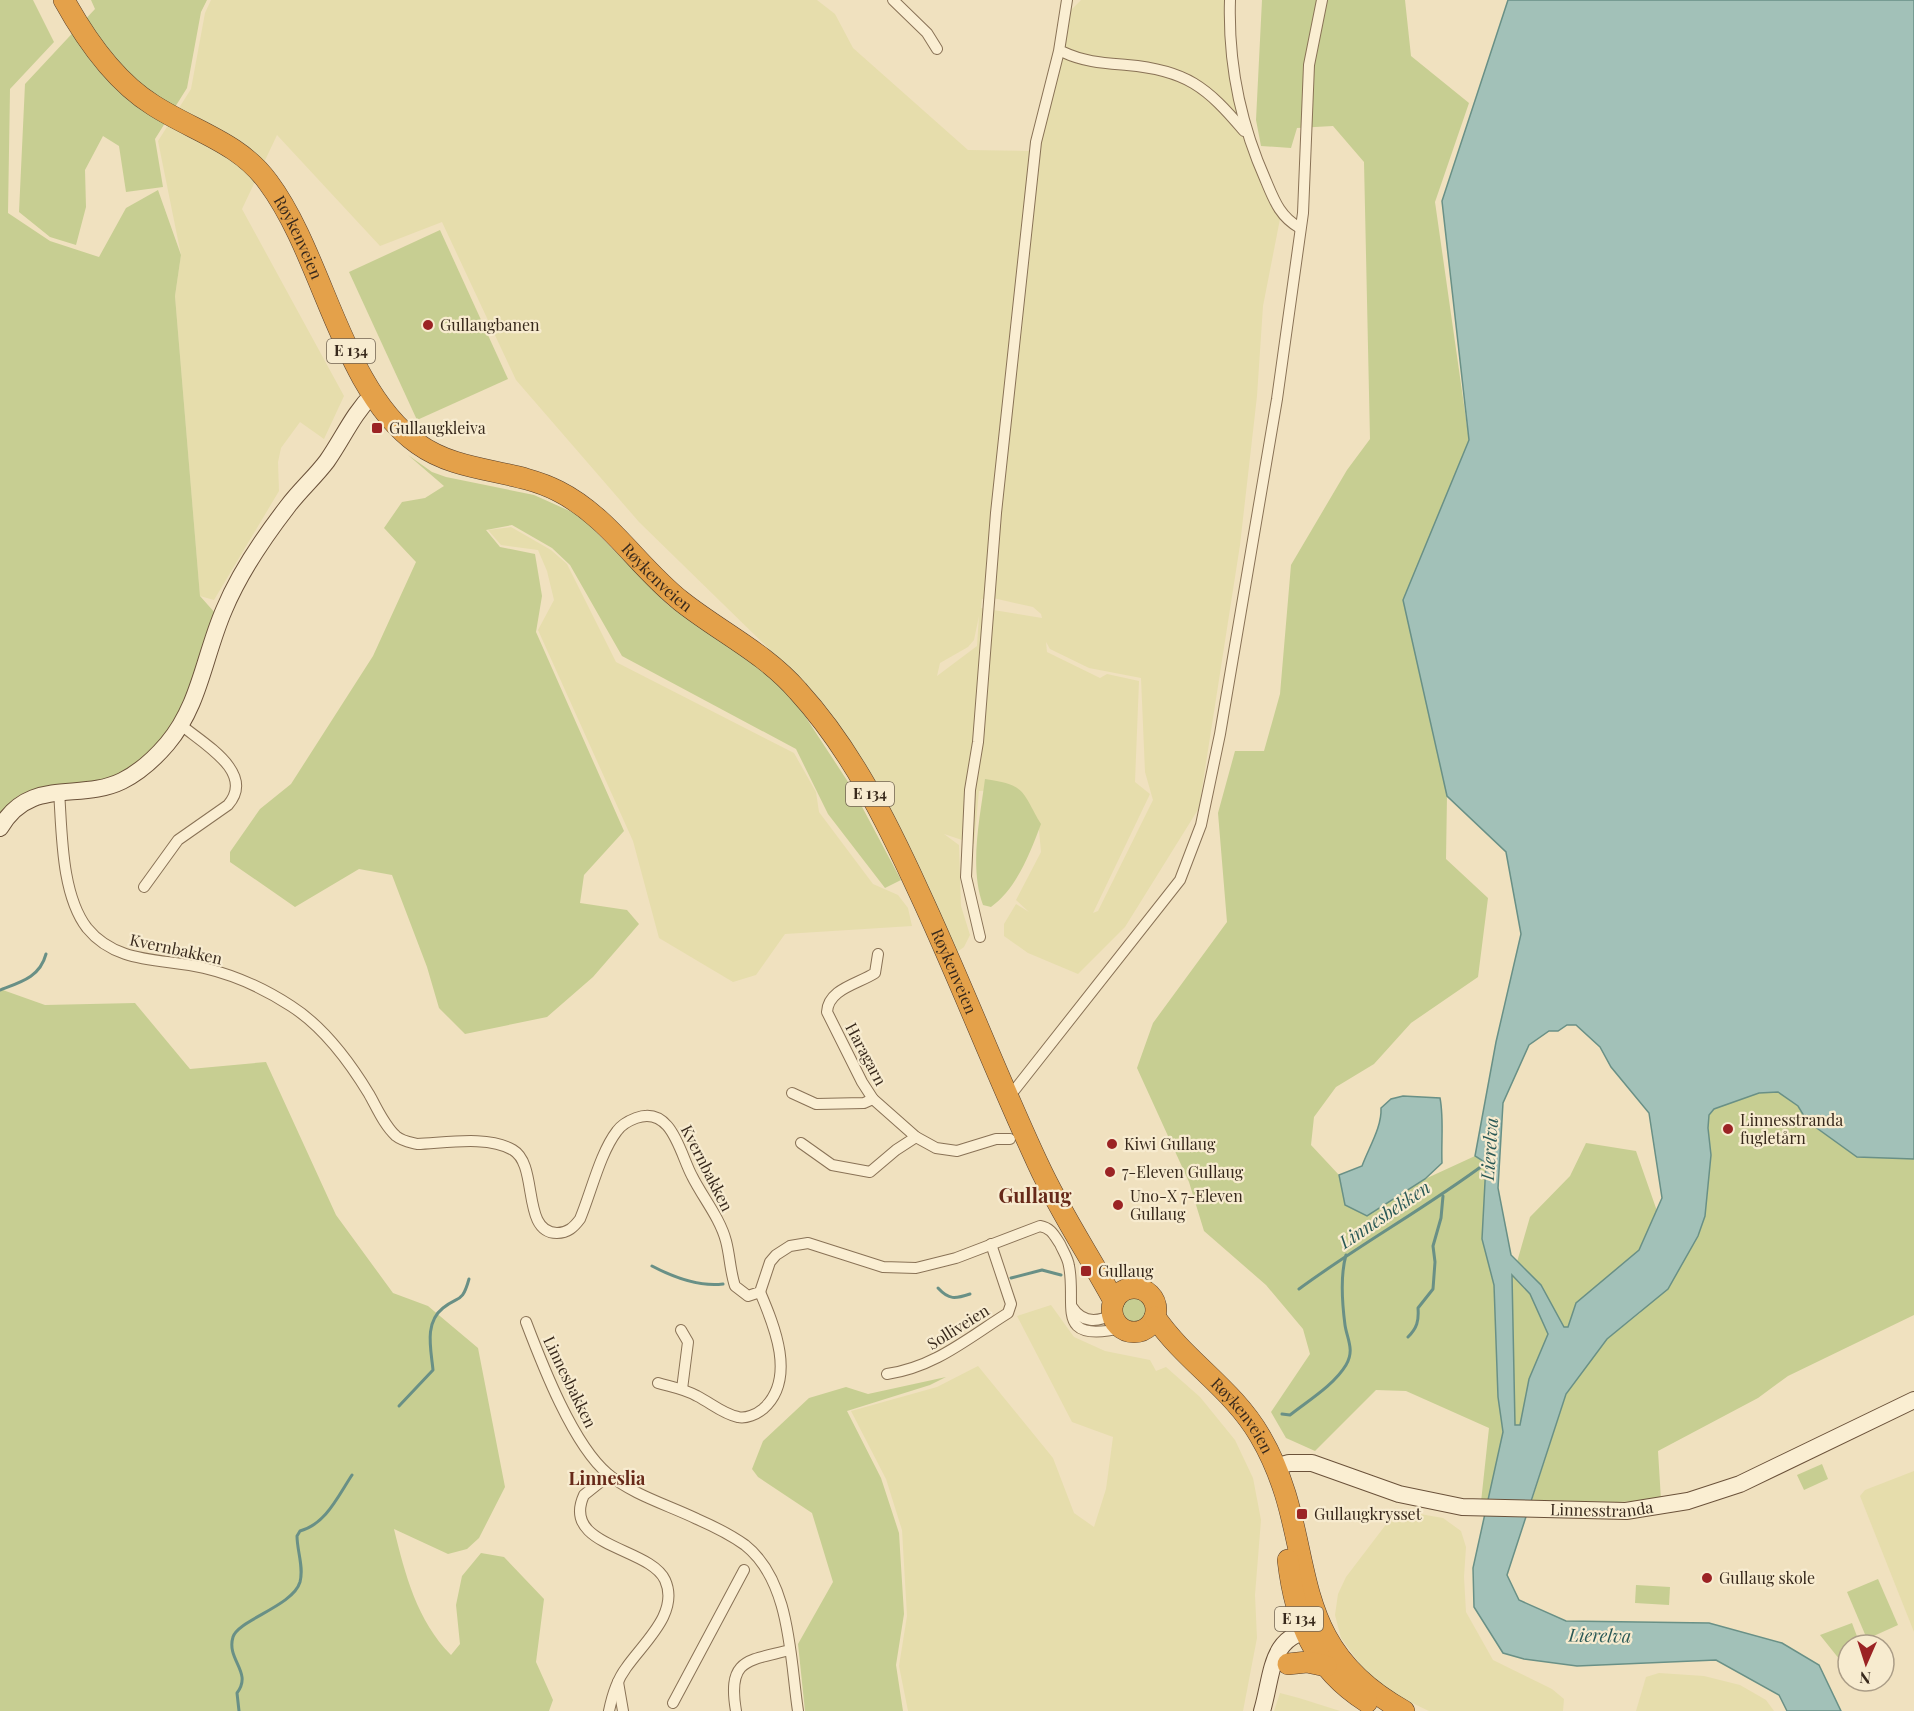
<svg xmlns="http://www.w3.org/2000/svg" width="1914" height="1711" viewBox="0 0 1914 1711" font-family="'Playfair Display',serif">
<rect width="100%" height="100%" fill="#f0e1bf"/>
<g fill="#e6ddac" fill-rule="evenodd">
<path d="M211,0h606l18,14 18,34 115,102 60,1 13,-8 29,-132 11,-11h147l19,146 33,73 -17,87 -6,90 -17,149 -41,263 -74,119 -47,47 -50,-21 -24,-17v-12l12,-20 13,8 -13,-12 25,-48 -3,-33 -22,-30 -37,2 -5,53 -30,-10 15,11 2,61 9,29 -6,12 -7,5 -94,-191 -54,-73 -170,-166 -123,-142 -74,-158 -62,24 -103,-111 -35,74 102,187 -20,43 -24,-17 -19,26 -3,14 1,29 -65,109 -14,-4 -25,-300 6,-41 -23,-114 33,-52 14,-76zM993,598l40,9 8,7 1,4 -61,-10 1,-9zM979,616l-2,30 -40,30 3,-13 28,-16 6,-7zM1046,642l4,7 39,19 52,10 4,94 8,28 -55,111 -5,2 57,-119 -15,-12 4,-101 -32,-7 -7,4 -53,-26z"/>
<path d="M511,527l40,23 16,14 49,98 178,91 22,39 3,20 54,72 25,11 10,13 4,18 -127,8 -29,41 -23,7 -74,-44 -26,-97 -95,-211 16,-30 -7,-29 -9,-21 -37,-5 -13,-15z"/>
<path d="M1051,1305l23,32 31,14 45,9 6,11 10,-4 34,30 35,43 18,38 8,42 -6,75 2,43 -14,73h-335l-9,-45 8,-50 -5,-86 -16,-51 -35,-68 86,-24 41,-21 75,92 21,55 20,14 12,-38 7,-52 -41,-15 -55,-106z"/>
<path d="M1914,1471v161l-54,-136 5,-6z"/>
<path d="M1397,1510l46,8 18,13 5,16 -2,30 2,35 27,48 59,29 12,10 -1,12h-134l-36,-17 -29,-24 -23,-32 -6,-23 3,-21 8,-17z"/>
<path d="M1659,1673l45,3 36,9 26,15 8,11h-138l10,-34z"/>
<path d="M1280,1693l19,5 41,13h-66z"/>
</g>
<g fill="#c7ce92">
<path d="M0,0h33l21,42 -44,47 -2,124 42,28 49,16 27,-49 32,-18 23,65 -6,41 25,300 15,17c-17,50 -27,112 -70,147 -41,34 -94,14 -130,38 -6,4 -11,16 -15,23z"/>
<path d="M91,0h116l-6,12 -14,76 -32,51 8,48 -37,5 -7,-46 -16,-10 -18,34 1,37 -10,38 -26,-8 -31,-25 6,-128 70,-75z"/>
<path d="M1262,0h143l6,56 58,47 -34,99 34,238 -66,160 44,196 -1,63 42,39 -10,79 -67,46 -37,41 -38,23 -22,30 -3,28 28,30 6,30 22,11 58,-37 50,-23 11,7 -4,76 12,46 4,112 5,35 -15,70h-7l8,-74 -83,-37 -30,-1 -61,61 -29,-13 -15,-26 39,-58 -7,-25 -37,-44 -62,-54 -15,-49 -52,-114 16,-45 74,-101 -9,-109 17,-62h29l16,-57 11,-129 56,-95 23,-31 -6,-277 -31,-36 -36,2 -6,20 -30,-2 -5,-26z"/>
<path d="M440,230l68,149 -91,41 -68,-148z"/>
<path d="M408,455l24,17 14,5 88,18 38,17 16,12 80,81 86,59 28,24 19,22 51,78 49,92 -16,8 -57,-74 -32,-65 -174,-93 -52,-91 -18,-17 -40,-23 -26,5 14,17 35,7 7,42 -6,36 88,199 -40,44 -4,28 47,7 12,14 -46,53 -46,40 -82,17 -26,-26 -12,-41 -35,-92 -33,-6 -64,38 -65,-45v-10l30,-43 31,-25 82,-128 43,-94 -32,-34 18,-26 23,-4 19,-12z"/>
<path d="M985,779c41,6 36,11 56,45 -11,29 -24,64 -50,83l-8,-2c-14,-38 -3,-87 2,-126z"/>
<path d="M0,989l45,16 90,-2 55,66 76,-7 70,153 57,78 35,13 50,42 27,139 -26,51 -12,11 -19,5 -54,-25c11,45 23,92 57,126l9,-11 -4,-39 6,-29 19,-23 23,4 40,42 -8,63 17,38 -4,11h-549z"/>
<path d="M1778,1092l20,14 9,15 50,36 57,2v156l-126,61 -30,22 -100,53 3,49 -44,2 -85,-2 34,-106 41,-55 33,-26 58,-77 7,-20 6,-61 -3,-27 1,-13 5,-6 45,-16z"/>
<path d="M1586,1143l50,8 21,60 -18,39 -63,53 -8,24h-4l-23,-42 -24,-23 13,-45 40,-41z"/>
<path d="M1512,1274l18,20 18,40 -19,45 -8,46h-6z"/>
<circle cx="1135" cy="1310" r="13"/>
<path d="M946,1377l-16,8 -83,26 34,67 18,55 5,81 -8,51 7,46h-98l-7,-67 35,-62 -21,-69 -54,-36 -6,-8 11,-28 46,-43 37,-11 22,7z"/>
<path d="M1822,1464l6,15 -24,11 -7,-15z"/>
<path d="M1878,1579l20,46 -31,14 -20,-47z"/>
<path d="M1636,1585l34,2 -1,18 -34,-2z"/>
<path d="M1852,1623l6,16 12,6h-22v25l-28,-35z"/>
</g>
<g fill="#a2c1b8" stroke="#699086" stroke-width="1.5" fill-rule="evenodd">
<path d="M1508,0h406v1159l-57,-2 -50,-36 -9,-15 -20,-14 -19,1 -45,16 -5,6 -1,13 3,27 -6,61 -7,20 -30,53 -61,50 -41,55 -59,181 12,25 47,21 143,2 73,20 37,22 22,46h-54l-8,-16 -63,-35 -139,6 -53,-7 -21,-6 -29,-46 -1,-39 30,-136 -5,-35 -4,-112 -12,-46 4,-76 -11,-7 21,-114 25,-108 -15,-82 -59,-56 -44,-196 66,-160 -27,-239zM1567,1025h9l24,22 11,20 38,46 13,85 -23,52 -63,53 -8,24h-4l-23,-42 -30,-30 -13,-67 5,-85 26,-58 20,-14h9zM1512,1275l18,19 18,40 -19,45 -9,46h-5z"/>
<path d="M1403,1096l37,2c4,20 1,44 2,65l-17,16 -58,37 -22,-11 -6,-30 23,-9c7,-19 20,-39 19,-58l10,-9z"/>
</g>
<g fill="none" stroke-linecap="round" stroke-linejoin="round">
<g stroke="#699086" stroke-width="3">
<path d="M0,990c21,-8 40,-13 46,-36"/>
<path d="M652,1266c21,11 47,21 71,18"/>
<path d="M1011,1278l31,-8 19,5"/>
<path d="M938,1288c11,12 17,11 32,6"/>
<path d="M1299,1289c61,-45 127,-81 187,-126"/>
<path d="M1408,1337c9,-9 11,-16 10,-29l15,-19 2,-27 -2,-16 8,-28 2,-22"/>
<path d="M399,1406l34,-36c-2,-21 -9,-47 10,-62 16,-13 19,-4 26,-29"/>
<path d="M1282,1414l8,1c19,-15 44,-30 56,-50 9,-15 1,-26 -1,-40 -3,-23 -5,-49 1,-70"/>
<path d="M239,1711l-2,-18c16,-21 -11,-33 -4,-56 5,-17 60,-31 67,-55 4,-15 -3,-31 -3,-46l3,-5c26,-7 38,-35 52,-56"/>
</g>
<defs>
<g id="street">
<path d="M893,0l34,33 10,16"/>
<path d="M1230,0c-2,63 10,123 36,181 8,19 14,36 34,47"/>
<path d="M1063,52c21,10 41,11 64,13 59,5 80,22 117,66"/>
<path d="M59,791c3,41 2,103 28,137 30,37 76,30 117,40 30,7 61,21 87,38 33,21 58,55 78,88 8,14 15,31 27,42 6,5 13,6 21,8 28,-1 71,-9 96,6 26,15 8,83 44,83 11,0 17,-6 23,-14 11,-26 20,-66 37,-88 5,-7 11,-10 19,-13 36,-13 44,36 56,58 11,22 28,42 34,65 4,15 4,30 9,45l13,10 12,-4 10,-30 6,-7 14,-9 18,-3 75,24 33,1 40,-10 84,-32c11,2 14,9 20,18 3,7 8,14 9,22 8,39 -16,78 53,62"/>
<path d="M144,887l34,-47 50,-35c28,-32 -24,-61 -47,-80"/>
<path d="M980,937l-14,-60 4,-87 8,-48 18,-229 40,-371 23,-91 8,-51"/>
<path d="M878,954l-3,19c-17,11 -47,16 -48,39l35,70 11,17 43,38 20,11 21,3 39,-12h14"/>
<path d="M792,1093l24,11 48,-1 9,-4"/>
<path d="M1009,1097l171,-217 21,-55 19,-91 57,-335 26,-186 6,-148 13,-65"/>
<path d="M801,1143l31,22 38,7 26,-22 20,-13"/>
<path d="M1072,1307c10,16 25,16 41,7"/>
<path d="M526,1322c16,42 47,123 82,152 25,21 60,31 89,45 16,7 34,16 48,26 46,36 45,114 53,166"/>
<path d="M681,1330l7,12 -6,47"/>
<path d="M887,1374c48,-7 81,-36 121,-61l3,-9 -20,-60"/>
<path d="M658,1383c14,4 27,6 39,13 14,7 26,18 41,21 8,2 19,-3 25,-8 34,-30 11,-84 -3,-117"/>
<path d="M618,1682l5,29"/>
<path d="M673,1703l71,-133"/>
<path d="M609,1711c3,-15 8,-31 17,-43 17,-25 54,-55 39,-88 -15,-33 -105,-33 -81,-85l25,-20"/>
<path d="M736,1711c-9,-53 12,-50 54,-61"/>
</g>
<g id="secondary">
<path d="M0,828c30,-52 79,-26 122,-47 18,-9 33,-23 45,-37 33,-39 37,-88 57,-134 15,-36 40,-73 64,-104 12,-16 27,-29 39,-45 16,-23 26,-47 46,-67"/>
<path id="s1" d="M1275,1467l14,-4h23l87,31 63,13 164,4 62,-10 52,-17 174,-84"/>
<path d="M1262,1711c11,-36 7,-79 55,-81"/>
</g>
<g id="highway">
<path id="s2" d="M64,0c21,38 52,82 89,105 40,26 86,37 115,77 56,75 73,207 150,262 42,30 95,24 140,47 50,25 80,76 123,110 39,31 84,52 117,90 53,58 89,131 121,201 42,90 77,182 119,272 22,48 51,91 76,137"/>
<circle cx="1134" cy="1310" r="22"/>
<path id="s3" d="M1155,1317c30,44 78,72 105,119 62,105 16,204 144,275"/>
<path d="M1288,1560c7,60 25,108 79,142"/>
<path d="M1288,1664l19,-2 19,4"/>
</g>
</defs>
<use href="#street" stroke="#897256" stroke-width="12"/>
<use href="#secondary" stroke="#6b523a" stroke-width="18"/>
<use href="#highway" stroke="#573f2b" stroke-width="22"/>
<use href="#street" stroke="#faeed2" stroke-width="10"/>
<use href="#secondary" stroke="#faeed2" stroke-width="16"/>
<use href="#highway" stroke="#e4a14a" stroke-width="21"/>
</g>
<g fill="#9b2324" stroke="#f7ebcf" stroke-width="2">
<circle cx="428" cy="325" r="6"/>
<rect x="371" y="422" width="12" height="12" rx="3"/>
<circle cx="1728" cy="1129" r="6"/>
<circle cx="1112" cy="1144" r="6"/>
<circle cx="1110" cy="1172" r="6"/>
<circle cx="1118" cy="1205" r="6"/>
<rect x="1080" y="1265" width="12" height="12" rx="3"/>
<rect x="1296" y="1508" width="12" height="12" rx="3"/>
<circle cx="1707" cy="1578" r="6"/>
</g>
<g text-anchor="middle" stroke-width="4.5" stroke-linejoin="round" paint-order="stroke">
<g fill="#f7ebcf" stroke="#716352" stroke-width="1.5">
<rect x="327" y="339" width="48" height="24" rx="4.5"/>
<rect x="846" y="782" width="48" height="24" rx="4.5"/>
<rect x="1275" y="1607" width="48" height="24" rx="4.5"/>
</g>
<g font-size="15" font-weight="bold" fill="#38291c">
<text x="351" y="356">E 134</text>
<text x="870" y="799">E 134</text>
<text x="1299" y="1624">E 134</text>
</g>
<g font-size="16" fill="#38291c" stroke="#f7ebcf">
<text dy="6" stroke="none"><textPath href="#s2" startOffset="342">Røykenveien</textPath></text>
<text dy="6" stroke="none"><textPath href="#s2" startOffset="864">Røykenveien</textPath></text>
<text transform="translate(176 949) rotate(12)" y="6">Kvernbakken</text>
<text dy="6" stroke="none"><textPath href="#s2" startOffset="1368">Røykenveien</textPath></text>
<text transform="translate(866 1054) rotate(62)" y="6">Haragarn</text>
<text transform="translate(707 1168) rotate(63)" y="6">Kvernbakken</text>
<text transform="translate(958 1327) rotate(-32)" y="6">Solliveien</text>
<text transform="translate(570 1382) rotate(64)" y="6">Linnesbakken</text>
<text dy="6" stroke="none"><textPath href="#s3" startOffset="132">Røykenveien</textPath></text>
<text dy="6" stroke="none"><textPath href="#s1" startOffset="334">Linnesstranda</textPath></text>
</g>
<g font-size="16" fill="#38291c" stroke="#f7ebcf" text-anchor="start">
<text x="440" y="331">Gullaugbanen</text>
<text x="389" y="434">Gullaugkleiva</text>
<text x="1740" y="1126">Linnesstranda<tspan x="1740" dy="18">fugletårn</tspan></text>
<text x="1124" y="1150">Kiwi Gullaug</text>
<text x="1122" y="1178">7-Eleven Gullaug</text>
<text x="1130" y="1202">Uno-X 7-Eleven<tspan x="1130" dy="18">Gullaug</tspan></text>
<text x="1098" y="1277">Gullaug</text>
<text x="1314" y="1520">Gullaugkrysset</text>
<text x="1719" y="1584">Gullaug skole</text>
</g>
<g font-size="18" font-style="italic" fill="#2a5956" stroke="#f7ebcf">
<text transform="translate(1490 1149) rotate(-86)" y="6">Lierelva</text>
<text transform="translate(1385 1215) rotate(-34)" y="6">Linnesbekken</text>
<text transform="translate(1600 1636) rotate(1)" y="6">Lierelva</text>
</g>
<g font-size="18" font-weight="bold" fill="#672919" stroke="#f7ebcf">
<text x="607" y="1485">Linneslia</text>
</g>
<g font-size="20" font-weight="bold" fill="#672919" stroke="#f7ebcf">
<text x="1035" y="1203">Gullaug</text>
</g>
</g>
<g transform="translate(1866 1663) rotate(183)"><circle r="28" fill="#f7ebcf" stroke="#ab9d87" stroke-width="1.5"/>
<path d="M0-4.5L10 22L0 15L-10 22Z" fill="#9b2324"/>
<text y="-9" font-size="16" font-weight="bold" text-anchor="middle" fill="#38291c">N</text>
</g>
</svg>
